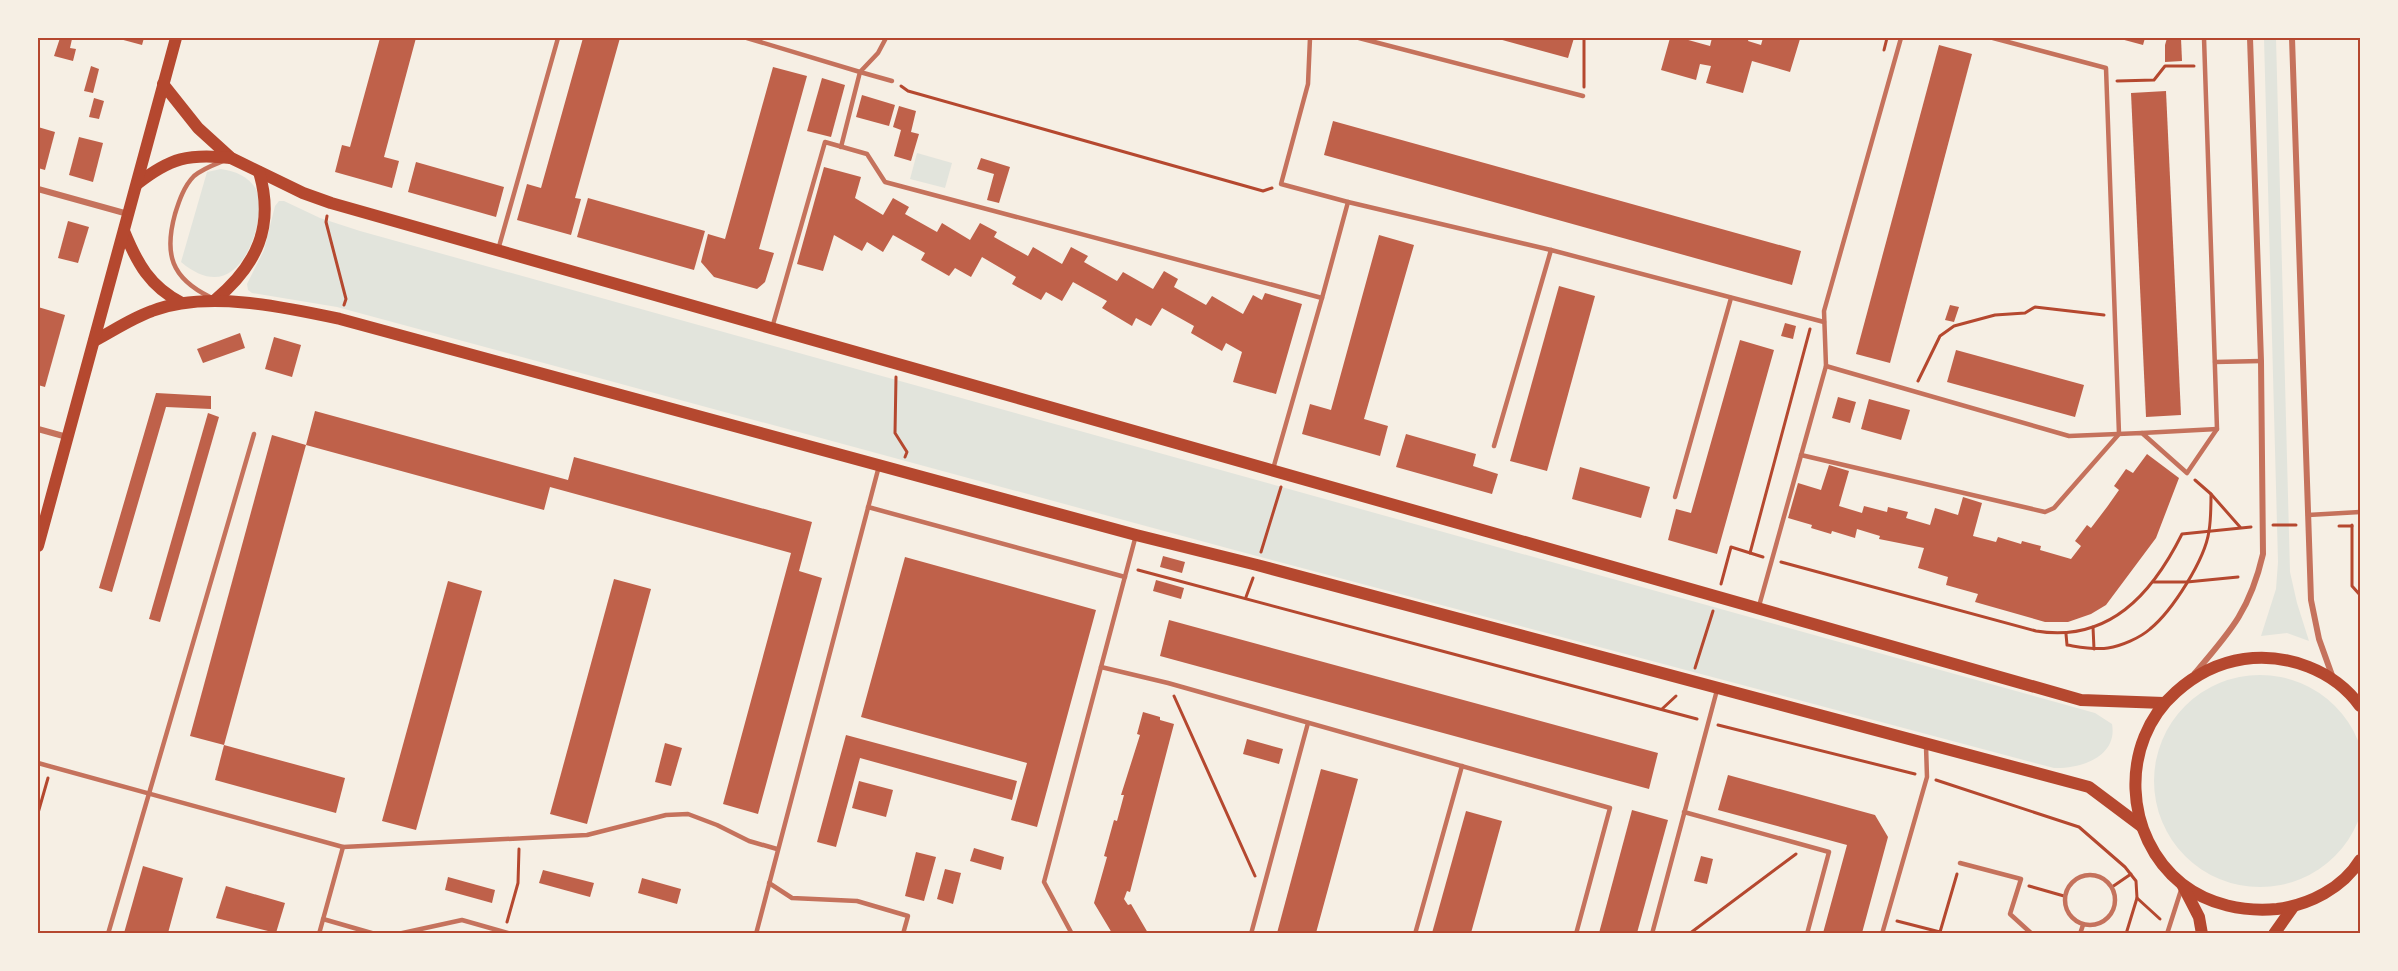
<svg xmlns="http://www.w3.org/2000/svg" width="2398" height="971" viewBox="0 0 2398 971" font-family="'Nunito Sans',sans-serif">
<rect width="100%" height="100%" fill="#f6efe4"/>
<g fill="#e2e4dc">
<path d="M2264,38h12l14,534 7,31 12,38 -22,-8 -26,3 15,-47 2,-27z"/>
<path d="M917,153l35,10 -7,25 -35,-9z"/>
<path d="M221,169c14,2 27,7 35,20 6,13 3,28 0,41 -12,41 -37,64 -75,32l26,-90z"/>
<path d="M279,201h5l36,17 40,13 1735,482 17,11c6,33 -32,45 -58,44l-827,-220 -890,-241 -85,-14 -4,-3 -1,-6 17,-34 11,-44z"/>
<circle cx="2260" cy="781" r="106"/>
</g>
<g fill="#bf614a">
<path d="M60,38l12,1 -2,9 6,1 -3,12 -19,-5z"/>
<path d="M116,38h28l-2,7z"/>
<path d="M380,38h36l-32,119 15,4 -7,27 -57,-16 7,-27 8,2z"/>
<path d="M583,38h37l-45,160 6,1 -10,36 -54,-15 10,-36 14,4z"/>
<path d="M1495,38h79l-6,20z"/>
<path d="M1670,38h11l29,8 2,-8h37l-1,3 13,4 2,-7 37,1 -10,33 -38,-11 -9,32 -37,-10 5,-17 -11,-2 -4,16 -35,-10z"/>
<path d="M2117,38h28l-2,7z"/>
<path d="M2167,38h14l1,23 -17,1v-17z"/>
<path d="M1939,45l33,9 -82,309 -34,-9z"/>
<path d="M91,66l8,3 -6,24 -9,-2z"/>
<path d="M773,67l34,9 -48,173 15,4 -9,29 -8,7 -43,-12 -13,-15 7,-28 17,5z"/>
<path d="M822,78l23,7 -14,52 -24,-6z"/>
<path d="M2166,91l15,324 -35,2 -15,-324z"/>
<path d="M862,95l33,10 -6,21 -33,-9z"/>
<path d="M94,98l10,3 -5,18 -10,-2z"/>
<path d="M899,106l17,5 -5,21 8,2 -8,27 -17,-5 7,-26 -8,-3z"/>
<path d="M1333,121l468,130 -9,34 -468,-130z"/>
<path d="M38,127l17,5 -10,38 -7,-2z"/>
<path d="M79,137l24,6 -10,39 -24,-7z"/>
<path d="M981,158l29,9 -11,36 -12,-3 7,-26 -17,-5z"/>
<path d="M416,162l88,25 -8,30 -88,-25z"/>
<path d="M824,167l37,10 -6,21 28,17 10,-17 16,9 -4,7 32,18 5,-9 28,17 10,-17 17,9 -3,5 34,19 5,-9 29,17 9,-17 17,9 -4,6 33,19 6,-9 30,17 11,-18 14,8 -4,8 32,18 6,-9 31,18 10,-19 9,5 3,-7 37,11 -26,90 -43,-12 9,-30 -16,-9 -4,8 -31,-18 3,-7 -32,-18 -11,18 -15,-8 -4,8 -30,-18 5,-7 -34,-19 -11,19 -16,-9 -5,8 -29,-16 4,-7 -34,-20 -11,20 -16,-9 -6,8 -28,-16 4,-7 -32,-18 -10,17 -16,-10 -5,9 -28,-16 -11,36 -26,-7z"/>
<path d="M588,198l117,33 -11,39 -117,-33z"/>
<path d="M68,221l21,6 -11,36 -20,-5z"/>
<path d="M1379,235l35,10 -50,174 24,7 -8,30 -78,-22 8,-30 21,6z"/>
<path d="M1559,286l36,10 -48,175 -37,-10z"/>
<path d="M1950,305l9,2 -5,15 -9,-2z"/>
<path d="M38,307l27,8 -20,72 -7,-2z"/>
<path d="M1785,323l11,3 -3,13 -12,-3z"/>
<path d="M240,333l5,15 -42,15 -6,-14z"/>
<path d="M274,337l27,8 -9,32 -27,-8z"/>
<path d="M1740,340l34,10 -57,204 -49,-14 8,-31 15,4z"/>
<path d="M1956,350l128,35 -9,32 -128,-35z"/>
<path d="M156,393l55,3v13l-45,-2 -54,185 -13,-4z"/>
<path d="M1838,397l18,5 -6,21 -18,-5z"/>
<path d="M1869,399l41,11 -9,30 -40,-11z"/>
<path d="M315,411l253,69 6,-23 238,65 -13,49 23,7 -64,236 -35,-10 68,-251 -241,-66 -6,23 -238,-65z"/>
<path d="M208,413l11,4 -59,205 -11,-3z"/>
<path d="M1406,434l70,20 -3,12 25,8 -6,20 -96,-27z"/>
<path d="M272,435l34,10 -82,300 -34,-9z"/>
<path d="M2147,454l32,24 -23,60 -50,67 -15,9 -23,8h-23l-70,-20 3,-8 -32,-9 2,-8 -30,-9 6,-20 -45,-9 1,-3 -23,-7 -2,9 -23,-7 -1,3 -20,-6 1,-3 -24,-7 10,-35 23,7 8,-25 20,6 -10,35 23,7 2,-7 23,6 1,-5 20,5 -2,6 24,7 5,-17 23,7 5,-18 19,6 -9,33 23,6 2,-5 23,7 1,-3 19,5 -1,4 31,9 10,-13 -6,-5 12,-16 4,3 16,-21 12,-17 -5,-4 12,-17 7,4z"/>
<path d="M1580,467l70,20 -9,31 -69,-19z"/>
<path d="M1163,556l22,6 -3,11 -22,-6z"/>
<path d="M905,557l191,53 -59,217 -26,-7 16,-57 -166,-46z"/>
<path d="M614,579l37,10 -64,235 -37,-10z"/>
<path d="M1156,580l28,8 -3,11 -28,-8z"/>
<path d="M448,581l34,10 -66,239 -34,-9z"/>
<path d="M1169,620l489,133 -9,36 -489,-133z"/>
<path d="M1143,712l17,5v3l14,4 -44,168 -3,-1 -3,8 4,6 3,-1 17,29h-36l-18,-30 13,-46 -3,-1 10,-36 3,1 7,-26h-3l19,-60 -3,-1z"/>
<path d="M846,735l171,46 -5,19 -152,-42 -24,89 -19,-5z"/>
<path d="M1247,739l36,10 -4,15 -36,-10z"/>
<path d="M665,743l17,5 -11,38 -16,-4z"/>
<path d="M224,745l121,33 -9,35 -121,-33z"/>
<path d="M1321,769l37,10 -42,154h-39z"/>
<path d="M1728,775l147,40 13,22 -26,96h-39l24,-88 -129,-35z"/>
<path d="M859,781l34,9 -7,27 -34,-9z"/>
<path d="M1632,810l36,10 -31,113h-38z"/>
<path d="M1466,811l36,10 -31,112h-39z"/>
<path d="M974,848l30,9 -3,13 -31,-9z"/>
<path d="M916,852l20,5 -12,44 -19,-5z"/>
<path d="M1701,856l12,3 -6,25 -13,-3z"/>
<path d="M143,866l40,12 -15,55h-44z"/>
<path d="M945,869l16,4 -8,31 -16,-5z"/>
<path d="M543,870l51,13 -4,14 -51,-14z"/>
<path d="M448,877l47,13 -3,13 -47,-13z"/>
<path d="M642,878l39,11 -4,15 -39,-11z"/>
<path d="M226,886l59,17 -9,30 -60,-15z"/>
</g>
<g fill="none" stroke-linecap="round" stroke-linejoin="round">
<g stroke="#b5482f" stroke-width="3">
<path d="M1884,50l3,-12"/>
<path d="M2117,81l37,-1 11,-14h29"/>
<path d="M901,86l7,5 355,100 9,-3"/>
<path d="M1584,87v-49"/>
<path d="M327,216l-1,6 20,77 -2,6"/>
<path d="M896,377l-1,56 12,19 -2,5"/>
<path d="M1918,381l22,-45 14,-10 41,-11 30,-2 10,-6 69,8"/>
<path d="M2195,480l16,14 29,33"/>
<path d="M2273,525h23"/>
<path d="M2352,525v61l8,9"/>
<path d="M2339,526h13"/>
<path d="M1261,552l20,-65"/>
<path d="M1750,553l60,-224"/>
<path d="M1781,562l255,69c73,12 116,-37 146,-97l69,-7"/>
<path d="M1138,570l559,149"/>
<path d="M2154,582h33l51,-5"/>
<path d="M1721,584l10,-37 32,10"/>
<path d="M1246,597l7,-19"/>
<path d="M2093,627l1,22"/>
<path d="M2066,634l1,11c13,2 27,5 41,3 13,-2 32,-10 42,-19 22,-18 55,-69 59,-98 2,-12 2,-25 2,-37"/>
<path d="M1695,668l18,-57"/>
<path d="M1174,696l81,180"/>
<path d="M1662,709l14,-13"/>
<path d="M1718,725l197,49"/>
<path d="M1936,780l143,47 46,40 11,14 1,17 -11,36"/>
<path d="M38,813l10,-35"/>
<path d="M2029,886l35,10"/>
<path d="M2112,887l19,-13"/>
<path d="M2137,898l23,21"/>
<path d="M1897,921l43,11 17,-58"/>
<path d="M507,922l11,-39 1,-34"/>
<path d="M1689,934l107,-80"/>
</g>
<g stroke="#c5725c" stroke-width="4.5">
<path d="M747,38l113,34 -19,75"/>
<path d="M886,38l-8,15 -18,19 32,9"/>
<path d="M1310,38l-2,46 -27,100 67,18"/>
<path d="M1359,38l224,58"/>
<path d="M498,250l60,-212"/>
<path d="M210,297c-39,-19 -46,-43 -35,-83 4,-13 9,-28 19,-38 8,-7 19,-11 29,-15"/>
<path d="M1322,298l26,-96 203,48 273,72"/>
<path d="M772,328l53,-186 42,12 18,28 437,116 -49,171"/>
<path d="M2215,362l46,-1"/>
<path d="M1826,366l243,70 73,-3 45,40 30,-44 -13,-391"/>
<path d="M2142,433l75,-4"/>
<path d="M1494,446l57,-196"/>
<path d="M1801,455l244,57 9,-4 65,-74 -13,-366 -113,-30"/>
<path d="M1675,497l56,-199"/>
<path d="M868,507l257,70"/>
<path d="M2308,515l52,-3"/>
<path d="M1759,606l67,-240 -2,-55 77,-273"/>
<path d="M1101,667l67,16 442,125 -34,126"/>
<path d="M38,763l305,84 244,-12 79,-20 22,-1 29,11 32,16 28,8"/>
<path d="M1684,812l145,40 -22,82"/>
<path d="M1960,863l61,16 -11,35 22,20"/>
<circle cx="2090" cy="900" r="25"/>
<path d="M769,883l23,15 65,3 51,15 -5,18"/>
<path d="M323,919l52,15"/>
<path d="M108,934l146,-500"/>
<path d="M319,934l24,-87"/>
<path d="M398,934l64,-14 49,14"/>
<path d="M756,934l123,-468"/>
<path d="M1072,934l-28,-52 92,-347"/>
<path d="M1251,934l57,-211"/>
<path d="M1415,934l47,-168"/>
<path d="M1652,934l65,-244"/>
<path d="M1882,934l45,-157 -1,-31"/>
<path d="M2080,934l3,-9"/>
<path d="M2167,934l15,-47"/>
</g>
<g stroke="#c5725c" stroke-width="6">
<path d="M2292,38l19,562 8,39 14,39"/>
<path d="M38,189l90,25"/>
<path d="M38,429l29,8"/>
<path d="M2195,673c36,-42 55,-63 68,-119l-2,-193 -11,-323"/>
</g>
<g stroke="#b5482f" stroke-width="12">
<path d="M163,84l35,44 33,30 72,35 28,10 1750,497 83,3"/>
<path d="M137,184c33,-26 52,-31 94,-26"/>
<path d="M124,231c13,32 26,56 58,72"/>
<path d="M215,300c42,-35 60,-74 44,-128"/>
<path d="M94,341c19,-10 38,-23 58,-30 55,-21 132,-4 188,8l796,216 121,30 832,222 52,39"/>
<path d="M38,546l138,-508"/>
<path d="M2360,706c-26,-36 -73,-53 -116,-47 -27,4 -48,15 -68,33 -57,50 -53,145 6,192 27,21 62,28 95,25 32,-4 66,-21 83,-49"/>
<path d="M2183,886l16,31 3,17"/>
<path d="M2274,934l19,-27"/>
</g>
</g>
<rect width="2398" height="971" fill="none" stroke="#f6efe4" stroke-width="78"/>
<rect x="39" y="39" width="2320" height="893" fill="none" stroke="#b5482f" stroke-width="2"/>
</svg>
